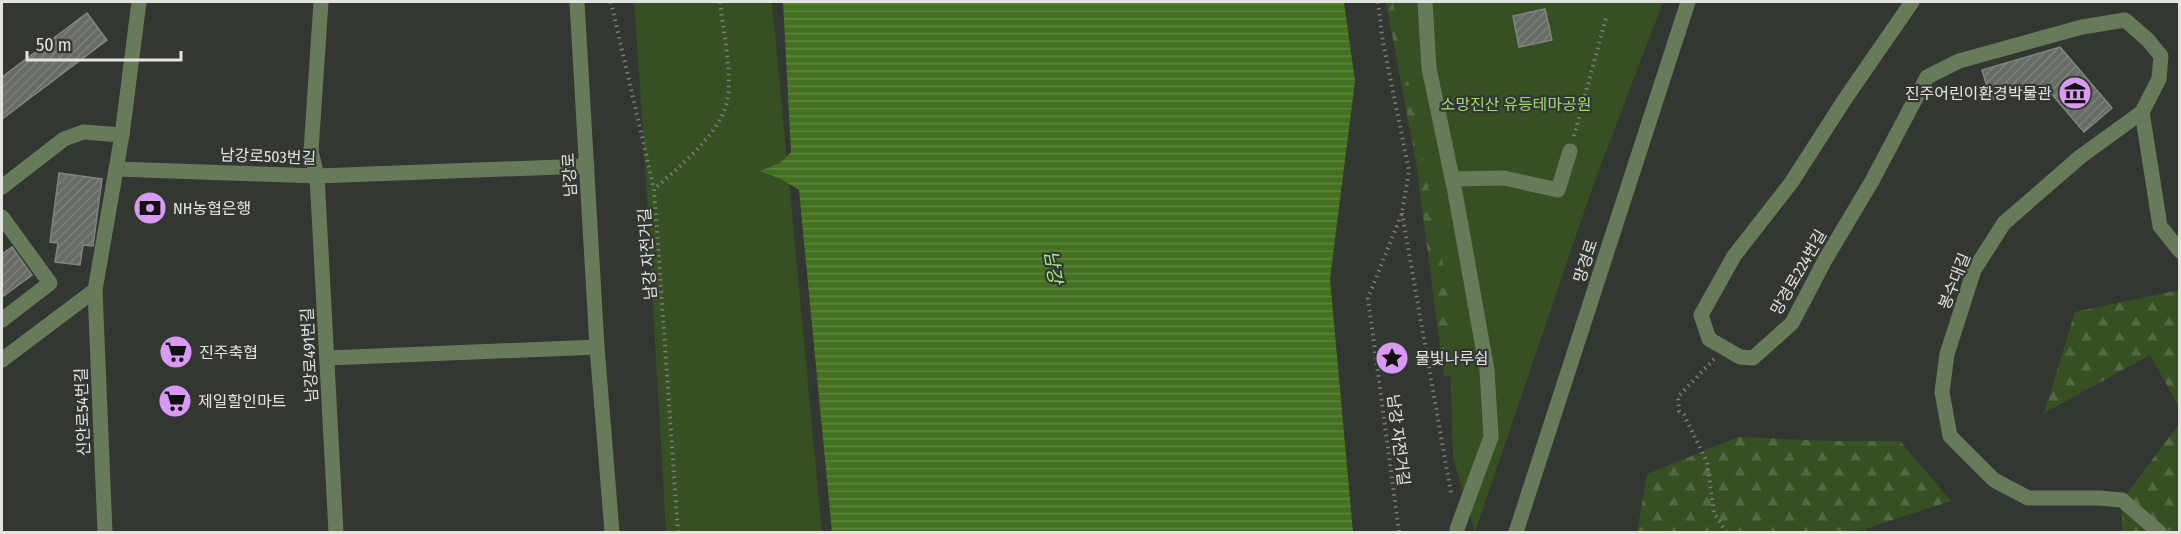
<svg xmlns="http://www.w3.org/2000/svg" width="2181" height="534" viewBox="0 0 2181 534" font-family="'Fira Sans Condensed','Noto Sans KR',sans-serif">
<defs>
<pattern id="forest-firs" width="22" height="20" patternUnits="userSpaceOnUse" patternTransform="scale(1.5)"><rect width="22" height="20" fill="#365024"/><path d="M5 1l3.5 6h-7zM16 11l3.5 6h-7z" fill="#536944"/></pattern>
<pattern id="water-rules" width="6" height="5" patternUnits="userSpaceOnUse" patternTransform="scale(1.5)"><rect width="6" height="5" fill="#44711f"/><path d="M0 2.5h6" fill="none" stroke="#5f853f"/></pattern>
<pattern id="building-hatch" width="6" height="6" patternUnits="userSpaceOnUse" patternTransform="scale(1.5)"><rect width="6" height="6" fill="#686c66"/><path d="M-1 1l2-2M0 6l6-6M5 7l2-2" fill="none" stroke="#7d817c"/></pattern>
</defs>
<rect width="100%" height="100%" fill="#333731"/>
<g fill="url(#forest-firs)">
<path d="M1386,2h31l52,367 -25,8 -28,-215z"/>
<path d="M2179,290v117l-29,-52 -106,58 31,-101z"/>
<path d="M2179,424v108h-57v-32z"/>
<path d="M1738,437l92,4h70l51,60 -95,31h-219l10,-58z"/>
</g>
<g fill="#365024">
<path d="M634,2h138l50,530h-156l-23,-401z"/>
<path d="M1393,2h270l-69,181 -119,349 -22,-74 -5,-168z"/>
</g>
<path fill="url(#water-rules)" d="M783,2h561l11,79 -25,198 23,253h-521l-33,-342 -18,-11 -21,-8 20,-8 11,-11z"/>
<g fill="url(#building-hatch)" stroke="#81857f" stroke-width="1.5">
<path d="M1545,9l7,31 -33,7 -6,-31z"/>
<path d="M87,13l20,27 -105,79v-42z"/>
<path d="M2060,47l52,61 -28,24 -40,-47 -53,15 -9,-30z"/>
<path d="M59,173l43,6 -9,67 -10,-1 -3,20 -25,-3 3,-19 -8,-1z"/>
<path d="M12,247l20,28 -30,22v-43z"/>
</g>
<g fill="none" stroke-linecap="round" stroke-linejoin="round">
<g stroke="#7a7d78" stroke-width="4" stroke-dasharray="1.5 4.5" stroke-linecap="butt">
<path d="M611,2l43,187"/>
<path d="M1378,2l5,40 26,129 -7,42 -34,85 31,234"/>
<path d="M1574,136l32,-118"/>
<path d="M1402,213l49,280"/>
<path d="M1714,359l-36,38 1,14 5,4 23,47 7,51 12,19"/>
<path d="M678,532l-24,-343c24,-21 66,-55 73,-87 6,-27 -4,-72 -7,-100"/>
</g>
<g stroke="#677b5a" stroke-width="15">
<path d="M321,2l-10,149 6,25 19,356"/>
<path d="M577,2l20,345 15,185"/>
<path d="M1425,2l4,66 26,124 32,178 4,67 -34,92"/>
<path d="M1912,2l-67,97 -54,84 -57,73 -33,59 8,24 31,18 13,1 39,-35 33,-63 47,-79 55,-104 32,-16 123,-34 43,-7 23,20 13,16 -2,23 -17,33 -62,45 -76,66 -30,47 -27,84 -5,38 8,44 44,44 34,18h71l23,2 37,32"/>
<path d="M2142,112l18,114 20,25"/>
<path d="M116,169l201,7 270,-10"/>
<path d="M1452,179l52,-1 54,12 12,-39"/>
<path d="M2,187l62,-48 19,-7 39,3"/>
<path d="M2,217l48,66 -48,37"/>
<path d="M95,290l10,242"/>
<path d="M328,358l269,-11"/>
<path d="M2,360l93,-70 27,-155 17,-133"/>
<path d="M1516,532l172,-530"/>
</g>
</g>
<defs>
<symbol id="museum-disc" viewBox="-11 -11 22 22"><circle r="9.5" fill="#d99af7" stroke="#333731"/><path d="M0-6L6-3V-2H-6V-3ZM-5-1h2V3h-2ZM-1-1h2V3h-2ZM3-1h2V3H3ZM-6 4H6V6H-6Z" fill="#111"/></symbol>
<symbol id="bank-disc" viewBox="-11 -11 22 22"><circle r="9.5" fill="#d99af7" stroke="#333731"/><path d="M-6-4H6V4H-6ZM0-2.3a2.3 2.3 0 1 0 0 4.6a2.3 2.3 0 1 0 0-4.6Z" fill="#111"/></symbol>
<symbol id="supermarket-disc" viewBox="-11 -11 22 22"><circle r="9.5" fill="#d99af7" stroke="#333731"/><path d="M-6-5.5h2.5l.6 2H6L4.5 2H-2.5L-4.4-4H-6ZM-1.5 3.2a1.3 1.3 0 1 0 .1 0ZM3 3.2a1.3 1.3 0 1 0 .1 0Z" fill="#111"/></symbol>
<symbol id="sight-disc" viewBox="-11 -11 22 22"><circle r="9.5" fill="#d99af7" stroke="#333731"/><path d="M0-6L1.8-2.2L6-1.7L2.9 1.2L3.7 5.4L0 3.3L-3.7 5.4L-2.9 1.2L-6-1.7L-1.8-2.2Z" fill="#111"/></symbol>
</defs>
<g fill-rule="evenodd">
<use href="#museum-disc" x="2056" y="74" width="38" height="38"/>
<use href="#bank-disc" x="131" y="189" width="38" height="38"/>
<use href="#supermarket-disc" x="157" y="333" width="38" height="38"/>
<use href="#sight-disc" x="1373" y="339" width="38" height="38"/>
<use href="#supermarket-disc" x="156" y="382" width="38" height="38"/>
</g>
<g text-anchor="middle" stroke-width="4.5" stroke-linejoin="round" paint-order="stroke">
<g font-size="16" fill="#e2e4e0" stroke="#333731" text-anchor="start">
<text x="2052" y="99" text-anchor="end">진주어린이환경박물관</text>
<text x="173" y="214">NH농협은행</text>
<text x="199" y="358">진주축협</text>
<text x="1415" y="364">물빛나루쉼</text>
<text x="198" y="407">제일할인마트</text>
</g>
<g font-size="16" fill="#9ddc73" stroke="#333731">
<text x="1516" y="110">소망진산 유등테마공원</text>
</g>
<g font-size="16" fill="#e2e4e0" stroke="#333731">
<text transform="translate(268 156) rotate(2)" y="6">남강로503번길</text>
<text transform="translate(569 175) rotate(-93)" y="6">남강로</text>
<text transform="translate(647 254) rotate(-94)" y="6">남강 자전거길</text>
<text transform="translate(1585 261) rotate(-72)" y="6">망경로</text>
<text transform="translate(1798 272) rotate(-60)" y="6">망경로224번길</text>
<text transform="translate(1954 281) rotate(-68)" y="6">봉수대길</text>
<text transform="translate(309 355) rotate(-93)" y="6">남강로491번길</text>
<text transform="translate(82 412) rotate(-92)" y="6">신안로54번길</text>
<text transform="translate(1399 440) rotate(83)" y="6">남강 자전거길</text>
</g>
<g font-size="18" font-style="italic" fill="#aaea80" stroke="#333731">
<text transform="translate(1053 267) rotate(81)" y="6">남강</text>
</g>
</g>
<rect width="2181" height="534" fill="none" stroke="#e2e4e0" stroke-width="6"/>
<path d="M27 51v9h154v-9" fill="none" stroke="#e2e4e0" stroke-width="3"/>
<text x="36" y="51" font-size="18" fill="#e2e4e0" stroke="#333731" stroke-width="4.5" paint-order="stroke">50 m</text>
</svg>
